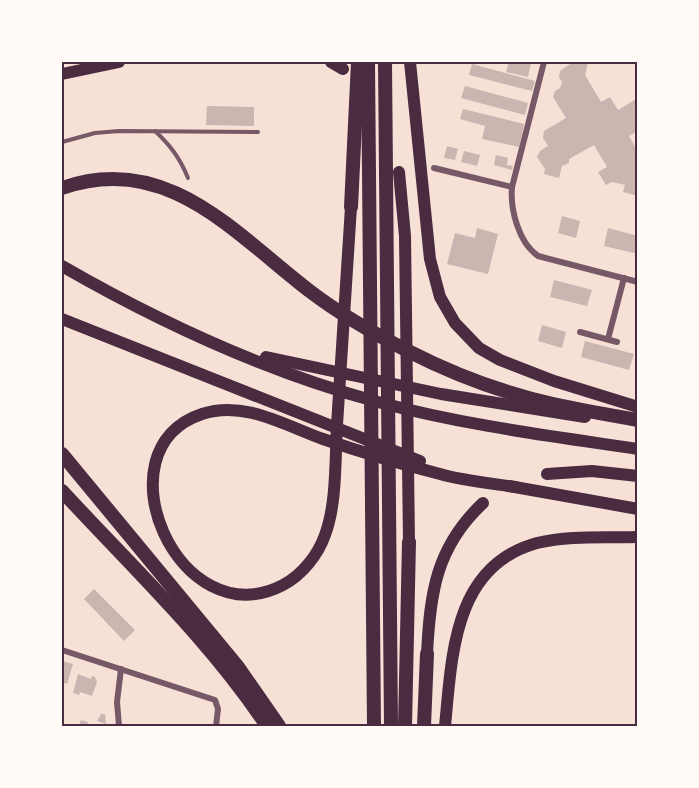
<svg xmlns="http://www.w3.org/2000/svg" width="699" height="788" viewBox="0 0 699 788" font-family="'IBM Plex Sans',sans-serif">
<rect width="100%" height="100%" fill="#f7e1d7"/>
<g fill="#ccb4b1">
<path d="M509,62h22l-3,15 -22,-5z"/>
<path d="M573,62l15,1 -3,12 16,27 9,-5 8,13 20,-12v33l-9,5 9,16v44l-15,-4 2,-7 -13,-3 -6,3 -8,-13 9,-5 -13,-22 -25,14v4l-7,3 -3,12 -15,-4 1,-5 -8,-12 3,-6 8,-5 -5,-8 1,-7 22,-13 -13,-21 2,-6 5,-3 2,-6 -3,-5 1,-6z"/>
<path d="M472,64l63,17 -3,10 -63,-16z"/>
<path d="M465,86l63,17 -3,12 -64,-17z"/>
<path d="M207,106l47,1v19l-48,-1z"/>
<path d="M463,109l61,15 -5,23 -37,-8 3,-13 -25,-7z"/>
<path d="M447,146l11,3 -3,11 -11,-2z"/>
<path d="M464,151l16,4 -3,11 -16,-4z"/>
<path d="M496,155l12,3 -1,7 6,1 -1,4 -18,-5z"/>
<path d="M562,216l18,5 -4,17 -18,-5z"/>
<path d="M477,228l21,6 -10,40 -41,-10 8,-31 20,5z"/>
<path d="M608,228l30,8v18l-34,-8z"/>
<path d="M554,280l38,10 -5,16 -37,-9z"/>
<path d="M542,325l24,7 -4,16 -24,-7z"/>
<path d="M585,341l49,13 -5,16 -48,-13z"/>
<path d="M94,589l41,41 -11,11 -40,-42z"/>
<path d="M62,661l11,3 -6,20 -5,-2z"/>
<path d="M78,674l13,5 1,-3 3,1 2,5 -5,14 -12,-4 -1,3 -6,-2z"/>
<path d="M101,714h4l1,10 -9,-3z"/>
<path d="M81,720l7,2 -1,4h-8z"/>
</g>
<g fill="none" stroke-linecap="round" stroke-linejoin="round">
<g stroke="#755966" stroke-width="4">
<path d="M155,131c15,14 25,27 33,47"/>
<path d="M62,142l33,-9 24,-2 139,1"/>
</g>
<g stroke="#755966" stroke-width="6">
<path d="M434,168l78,19c-2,23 7,56 26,69l100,26"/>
<path d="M512,187l32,-125"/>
<path d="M580,332l37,10"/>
<path d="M608,339l16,-61"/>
<path d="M62,650l153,50 3,9 -2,17"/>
<path d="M119,726l-2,-24 4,-33"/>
</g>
<g stroke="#4a2c40" stroke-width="12">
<path d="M331,62l12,7"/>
<path d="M410,62l20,197 10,38 15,26 24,25 21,12 54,21 84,26"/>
<path d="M62,74l57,-12"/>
<path d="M399,172l6,64 4,306"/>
<path d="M351,207c-5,72 -9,145 -14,218 -2,34 0,78 -12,110 -7,20 -23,40 -42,50 -104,54 -187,-136 -81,-171 42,-14 82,11 121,25 38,13 78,25 117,35 24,7 50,9 75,13"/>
<path d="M62,266c99,57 205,106 316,136 85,23 173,34 260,47"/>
<path d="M62,319l358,142"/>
<path d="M266,357l175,37 144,23"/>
<path d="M547,474l45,-3 46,5"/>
<path d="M509,486l129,23"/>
<path d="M427,654c3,-61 9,-107 56,-151"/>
<path d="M445,726c7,-70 8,-160 92,-183 32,-8 67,-5 101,-6"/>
</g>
<g stroke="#4a2c40" stroke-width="14">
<path d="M368,62l6,664"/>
<path d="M385,62l6,664"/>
<path d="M62,188c105,-37 173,46 249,104 30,23 64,42 97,59 45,23 95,42 145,53 28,6 56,11 85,16"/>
<path d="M351,207l7,-145"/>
<path d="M62,454l176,213 41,59"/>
<path d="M62,491c70,76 148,149 205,235"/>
<path d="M405,726l4,-184"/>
<path d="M424,726l3,-72"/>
</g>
</g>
<rect width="699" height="788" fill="none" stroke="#fffaf5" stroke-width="126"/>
<rect x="63" y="63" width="573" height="662" fill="none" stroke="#4a2c40" stroke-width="2"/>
</svg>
